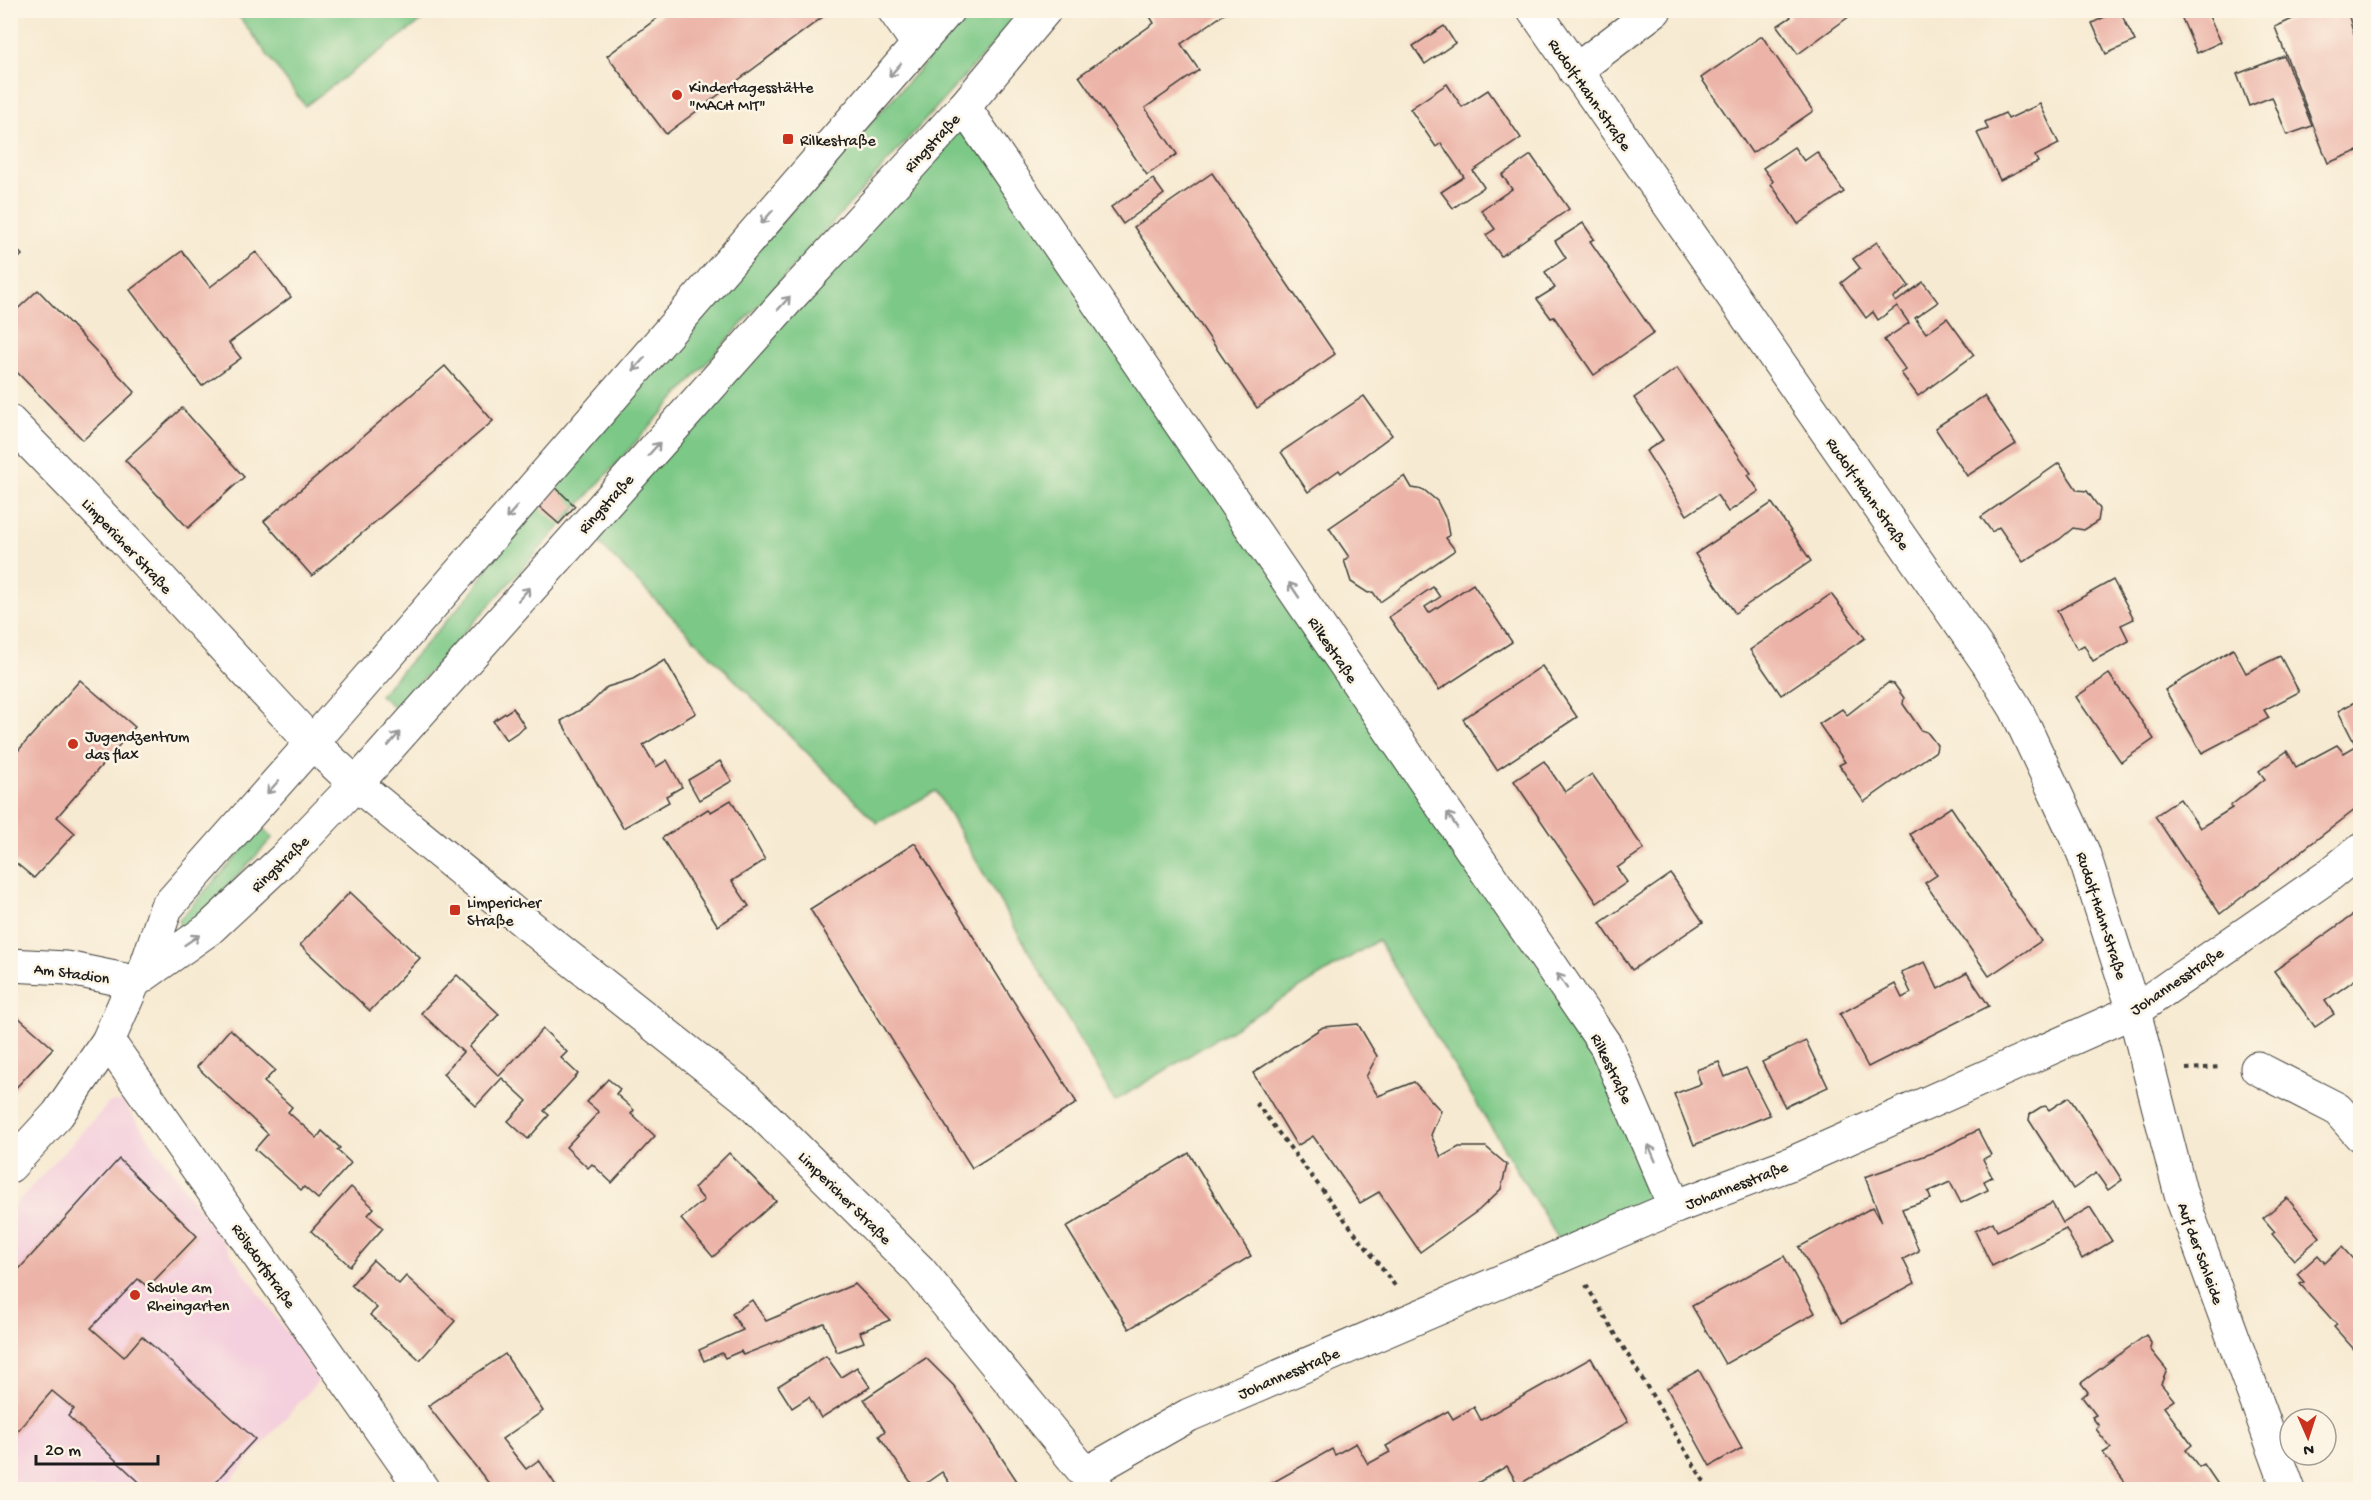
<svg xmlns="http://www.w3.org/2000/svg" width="2371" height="1500" viewBox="0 0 2371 1500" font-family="'Gochi Hand',sans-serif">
<rect width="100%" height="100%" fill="#fcf5e5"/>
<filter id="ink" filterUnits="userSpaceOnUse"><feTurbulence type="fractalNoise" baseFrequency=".0167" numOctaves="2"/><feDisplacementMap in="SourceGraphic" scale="12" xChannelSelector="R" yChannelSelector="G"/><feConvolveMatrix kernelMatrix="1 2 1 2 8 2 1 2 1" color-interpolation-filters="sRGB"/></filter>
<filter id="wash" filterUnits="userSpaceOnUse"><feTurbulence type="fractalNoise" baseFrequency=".008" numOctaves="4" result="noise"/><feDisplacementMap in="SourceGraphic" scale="24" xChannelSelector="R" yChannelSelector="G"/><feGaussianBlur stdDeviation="1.35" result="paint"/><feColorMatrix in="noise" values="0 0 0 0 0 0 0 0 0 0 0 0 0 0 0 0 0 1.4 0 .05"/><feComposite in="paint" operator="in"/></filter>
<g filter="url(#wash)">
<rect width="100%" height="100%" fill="#f7ead2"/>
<path fill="#f4cfdd" d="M110,1102h13l197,277 -97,110h-212l-1,-279z"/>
<g fill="#7cc886" stroke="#4c7251" stroke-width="1.5">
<path d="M235,11h200l-130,95z"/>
<path d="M972,11h51l-627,698 -16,-14 94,-105 55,-90z"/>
<path d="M964,107l642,939 69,161 -107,48 -190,-315 -263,161 -179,-310 -59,32 -293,-295z"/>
<path d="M262,828l11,9 -84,92 -9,1 -1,-10z"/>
</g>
<g id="blocks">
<g fill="#ecb4a8">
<path d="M668,10h164l-166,124 -59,-78z"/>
<path d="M1146,10h84l-49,34 18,26 -54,38 32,46 -30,21 -68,-99 75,-53z"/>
<path d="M1787,10h71l-60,44 -21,-28 14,-9z"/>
<path d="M2119,10l16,31 -29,13 -14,-31z"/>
<path d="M2189,10h17l15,32 -24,11 -17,-39z"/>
<path d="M2312,10h35l13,44v96l-32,13 -53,-136z"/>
<path d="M1444,26l11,17 -30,21 -12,-18z"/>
<path d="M1762,36l51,75 -61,42 -51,-75z"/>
<path d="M2284,56l28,70 -25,9 -15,-38 -23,9 -12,-32z"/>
<path d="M1447,84l15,23 26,-17 33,48 -48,33 11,16 -31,21 -12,-16 23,-15 -23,-34 -5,4 -26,-38z"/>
<path d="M2040,104l19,40 -24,12 3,6 -38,18 -23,-47 11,-4 -3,-7 20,-9 3,6z"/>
<path d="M1794,147l10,14 13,-9 27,40 -46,32 -27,-40 2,-3 -10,-13z"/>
<path d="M1531,155l38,54 -68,47 -15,-21 9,-6 -14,-19 31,-21 -10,-14z"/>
<path d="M1212,173l123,181 -78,54 -123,-181z"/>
<path d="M1153,179l11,15 -41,30 -12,-17z"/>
<path d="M1583,223l11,16 -4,2 64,92 -60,42 -40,-58 -3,1 -14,-19 18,-11 -10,-16 21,-14 -11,-17z"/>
<path d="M10,242l12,13 -12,11z"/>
<path d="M1877,242l32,44 -16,12 3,4 27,-20 15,20 -23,16 11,15 21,-15 27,37 -56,41 -17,-23 5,-3 -22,-30 25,-17 -12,-17 -19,14 -5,-8 -7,6 -25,-35 19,-15 -7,-9z"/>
<path d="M182,251l28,36 46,-35 35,45 -62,46 12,15 -39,28 -72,-96z"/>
<path d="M38,290l97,102 -52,48 -73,-75v-49z"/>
<path d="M445,366l48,55 -181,155 -48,-55z"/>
<path d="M1677,368l74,105 -3,2 11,16 -31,21 -11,-17 -30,20 -41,-64 17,-11 -29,-42z"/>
<path d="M1364,396l28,39 -51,38 -2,-3 -31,22 -27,-40z"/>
<path d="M1984,396l32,48 -49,32 -32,-48z"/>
<path d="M182,408l62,69 -56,51 -63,-68z"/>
<path d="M2059,463l18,27 10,1 13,18 -2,12 -14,9 -11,-2 -13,11 -37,23 -24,-35 -7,5 -11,-15z"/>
<path d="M1405,476l7,12 12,2 13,11 9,18 3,16 -3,3 9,12 -75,52 -7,-10 -5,1 -17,-11 -7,-22 5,-3 -20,-29z"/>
<path d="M552,484l23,22 -16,18 -24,-21z"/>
<path d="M1772,503l39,58 -76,52 -40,-59z"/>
<path d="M2113,580l21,39 -13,6 8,16 -36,20 -9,-16 -7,4 -20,-38z"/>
<path d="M1473,584l39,58 -73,48 -50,-73 44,-30 7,10 -15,10 4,6z"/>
<path d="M1831,594l34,44 -84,57 -31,-45z"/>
<path d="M2233,649l13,24 34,-17 19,36 -35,18 5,8 -67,35 -37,-63z"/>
<path d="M665,660l31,53 -53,32 13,22 11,-7 15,27 -16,9 3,6 -46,26 -62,-107 29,-17 17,-17 26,-8z"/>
<path d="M1542,666l35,51 -80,53 -34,-51z"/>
<path d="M2109,674l45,65 -33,23 -45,-65z"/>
<path d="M80,680l55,47 -78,90 18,16 -41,45 -24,-20v-98z"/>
<path d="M1888,683l6,1 10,14 -1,6 18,26 6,2 10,13 -1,6 -72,51 -25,-37 6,-3 -26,-38 23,-15 5,6z"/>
<path d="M2360,699v107l-140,108 -65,-98 25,-17 20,29 32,-20 -2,-2 35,-27 -6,-8 28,-20 9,16 41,-22 7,8 12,-7 -18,-35z"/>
<path d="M513,708l12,19 -19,13 -13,-19z"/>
<path d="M720,761l12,20 -33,19 -11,-20z"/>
<path d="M1544,761l21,31 27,-18 52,75 -27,19 10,14 -30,21 -83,-122z"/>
<path d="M731,800l34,60 -33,21 17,25 -31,20 -56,-88 46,-29 3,3z"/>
<path d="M1951,807l90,134 -52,35 -64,-93 12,-8 -27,-41z"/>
<path d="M915,843l162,260 -105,65 -162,-259z"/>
<path d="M1671,874l32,48 -71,48 -32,-47z"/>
<path d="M350,892l70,66 -50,53 -70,-66z"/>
<path d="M2360,910v66l-35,25 9,13 -19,13 -41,-56z"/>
<path d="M1925,962l13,27 29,-16 22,33 -121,61 -28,-53 55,-30 7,14 9,-5 -10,-21z"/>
<path d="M457,975l42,39 -30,33 30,29 44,-47 24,23 -6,6 17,16 -34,37 5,4 -21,24 -20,-18 19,-20 -25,-23 -26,28 -33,-32 20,-22 -42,-39z"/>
<path d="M18,1017l35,31 -43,46v-69z"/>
<path d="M1358,1024l19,32 -11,21 12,19 36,-14 27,29 -10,24 10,22 18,-10h27l21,18 -6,24 -22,21 -59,42 -41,-60 -19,11 -47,-67 -16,10 -44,-73 70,-46z"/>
<path d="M230,1029l45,41 -11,12 28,25 -4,5 29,26 5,-7 18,17 -3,2 14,13 -33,36 -14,-12 -3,3 -46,-41 13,-15 -71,-67z"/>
<path d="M1806,1041l22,46 -43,20 -23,-45z"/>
<path d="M1719,1062l6,15 21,-9 24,47 -76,30 -20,-51 27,-10 -5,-14z"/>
<path d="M608,1079l12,10 -4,5 18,16 -3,4 24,22 -43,47 -20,-19 -4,4 -22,-21 33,-35 -12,-10z"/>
<path d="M2069,1097l53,83 -14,10 -12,-17 -23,16 -44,-69 1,-6 11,-7 5,-1 3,4z"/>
<path d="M1978,1130l13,25 -8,4 9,18 -8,4 4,9 -27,13 -11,-21 -22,10 3,7 -29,10 17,42 -16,8 12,24 -73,40 -43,-76 74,-40 9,15 -17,-45 70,-25z"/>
<path d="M729,1153l47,48 -63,56 -32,-38 23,-19 -10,-12z"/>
<path d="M1189,1153l62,103 -122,73 -63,-102z"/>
<path d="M119,1159l78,77 -49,51 -10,-8 -47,49 33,29 18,-21 113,103 -47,51h-60l-80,-74 6,-7 -22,-18 -39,45 -3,-2v-155z"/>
<path d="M351,1187l23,21 -6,7 15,13 -33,38 -39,-35z"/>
<path d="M2287,1198l33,39 -26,23 -22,-26 3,-2 -12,-14z"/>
<path d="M2052,1203l11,20 27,-16 22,34 -30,18 -16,-30 -74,37 -17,-35 18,-9 4,9z"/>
<path d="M2342,1247l18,20v89l-26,-29 3,-2 -37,-41 4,-2 -7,-8 21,-19 7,8z"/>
<path d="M1784,1256l31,57 -90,51 -33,-58z"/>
<path d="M373,1260l26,24 7,-8 49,45 -35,39 -50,-45 7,-7 -26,-23z"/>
<path d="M855,1284l35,36 -30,12 4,10 -27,10 -13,-29 -81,32 -2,-4 -16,7 -3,-5 -18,8 -5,-11 44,-20 -11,-16 20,-14 14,21z"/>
<path d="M2146,1335l5,8 -1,6 17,21 -6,14 13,16 -10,7 28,38 -6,5 13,17 5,-3 15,22 -4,4h-84l-28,-37 8,-5 -15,-19 3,-3 -7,-9 4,-2 -14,-18 6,-5 -7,-9z"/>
<path d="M505,1354l38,57 -41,28 24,30 13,-9 20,30h-65l-66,-84z"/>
<path d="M826,1356l15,21 16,-10 13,20 -49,31 -12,-21 -17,11 -14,-22z"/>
<path d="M926,1358l28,28 69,104h-69l-12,-18 -26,18 -37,-54 6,-5 -21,-32z"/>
<path d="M1591,1358l37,64 -110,63 -11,-19 -42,24h-192l-3,-6 62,-35 3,6 21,-12 12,21 22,-12 -4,-6 62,-35 5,8 21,-12 7,13z"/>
<path d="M1699,1370l43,78 -32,18 -43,-78z"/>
</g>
</g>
</g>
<g filter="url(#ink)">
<use href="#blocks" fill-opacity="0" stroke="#3d3b37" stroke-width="1.5"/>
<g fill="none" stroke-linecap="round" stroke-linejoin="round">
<defs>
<g id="minor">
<path d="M894,10l24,34"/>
<path d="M1534,10l453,652 29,47 67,143 51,159 47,184 108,295"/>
<path d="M1575,71l80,-61"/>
<path d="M964,107l642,939 69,161"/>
<path d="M10,422l114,117 188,204 44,41 187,153 202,160 175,174 179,219"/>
<path d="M10,965l56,3 68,14"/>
<path d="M144,973l22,-65 146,-165 636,-733"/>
<path d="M108,1041l315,449"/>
<path d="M2257,1068l80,41 23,26"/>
<path d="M10,1166l48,-52 50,-73 26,-59 75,-53 76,-71 71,-74 431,-484 177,-193 81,-97"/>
<path d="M1087,1473l102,-58 486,-208 117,-44 342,-152 193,-134 33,-27"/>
</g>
</defs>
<use href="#minor" stroke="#3d3b37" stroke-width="35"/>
<g stroke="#3d3b37" stroke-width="4" stroke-dasharray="4.5 4.5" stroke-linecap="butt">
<path d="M2186,1069l34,-2"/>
<path d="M1256,1103l140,184"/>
<path d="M1586,1285l123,205"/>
</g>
<use href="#minor" stroke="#fff" stroke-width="33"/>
</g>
<defs><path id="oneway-shaft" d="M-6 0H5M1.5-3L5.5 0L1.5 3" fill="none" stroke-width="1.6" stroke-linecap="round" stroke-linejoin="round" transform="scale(1.5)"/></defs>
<g stroke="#999">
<use href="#oneway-shaft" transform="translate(895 70) rotate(131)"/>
<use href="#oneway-shaft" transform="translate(767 217) rotate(131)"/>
<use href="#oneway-shaft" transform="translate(784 303) rotate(-48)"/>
<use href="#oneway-shaft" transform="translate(639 364) rotate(131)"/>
<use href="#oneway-shaft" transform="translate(654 449) rotate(-48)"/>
<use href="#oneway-shaft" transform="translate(512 512) rotate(131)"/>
<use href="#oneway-shaft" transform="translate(1294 590) rotate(-124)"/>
<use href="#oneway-shaft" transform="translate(524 594) rotate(-48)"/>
<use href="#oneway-shaft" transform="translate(394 739) rotate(-50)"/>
<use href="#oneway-shaft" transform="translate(273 787) rotate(132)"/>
<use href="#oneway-shaft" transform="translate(1452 820) rotate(-124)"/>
<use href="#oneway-shaft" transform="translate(192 940) rotate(-34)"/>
<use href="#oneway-shaft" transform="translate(1562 981) rotate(-124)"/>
<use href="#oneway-shaft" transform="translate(1652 1153) rotate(-113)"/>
</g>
</g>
<g fill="#c8321e" stroke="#fcf5e5" stroke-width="2">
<circle cx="677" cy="95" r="6"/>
<rect x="782" y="133" width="12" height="12" rx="3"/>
<circle cx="73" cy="744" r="6"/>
<rect x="449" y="904" width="12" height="12" rx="3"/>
<circle cx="135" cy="1295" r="6"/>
</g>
<g text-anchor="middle" stroke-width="5" stroke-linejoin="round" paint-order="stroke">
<g font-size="16" fill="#1c1c1c" stroke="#fcf5e5" text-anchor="start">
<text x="689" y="92">Kindertagesstätte<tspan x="689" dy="18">"MACH MIT"</tspan></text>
<text x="800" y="145">Rilkestraße</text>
<text x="85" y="741">Jugendzentrum<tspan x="85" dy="18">das flax</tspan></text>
<text x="467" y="907">Limpericher<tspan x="467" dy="18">Straße</tspan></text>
<text x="147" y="1292">Schule am<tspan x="147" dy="18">Rheingarten</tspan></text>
</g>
<g font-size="16" fill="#1c1c1c" stroke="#fcf5e5">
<text transform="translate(1591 94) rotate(55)" y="6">Rudolf-Hahn-Straße</text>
<text transform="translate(931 142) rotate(-47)" y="6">Ringstraße</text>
<text transform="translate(1869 493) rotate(55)" y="6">Rudolf-Hahn-Straße</text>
<text transform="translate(605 503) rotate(-48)" y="6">Ringstraße</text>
<text transform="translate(128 545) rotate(47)" y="6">Limpericher Straße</text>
<text transform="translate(1334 649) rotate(56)" y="6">Rilkestraße</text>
<text transform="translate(279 863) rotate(-44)" y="6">Ringstraße</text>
<text transform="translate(2103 915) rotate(72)" y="6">Rudolf-Hahn-Straße</text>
<text transform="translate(72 972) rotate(8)" y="6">Am Stadion</text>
<text transform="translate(2176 980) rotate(-34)" y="6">Johannesstraße</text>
<text transform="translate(1613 1068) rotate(64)" y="6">Rilkestraße</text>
<text transform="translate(1736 1184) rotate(-21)" y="6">Johannesstraße</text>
<text transform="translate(846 1197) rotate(45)" y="6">Limpericher Straße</text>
<text transform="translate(2202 1253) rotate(70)" y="6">Auf der Schleide</text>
<text transform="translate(265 1265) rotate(55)" y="6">Rölsdorfstraße</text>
<text transform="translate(1288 1372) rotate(-23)" y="6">Johannesstraße</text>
</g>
</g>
<rect width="2371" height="1500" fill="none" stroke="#fcf5e5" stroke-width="36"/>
<g transform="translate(2308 1437) rotate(177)"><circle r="28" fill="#fcf5e5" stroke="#a29e95" stroke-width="1.5"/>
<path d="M0-4.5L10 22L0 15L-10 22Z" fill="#c8321e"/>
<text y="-9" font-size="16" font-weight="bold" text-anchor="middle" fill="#1c1c1c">N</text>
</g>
<path d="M36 1455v9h122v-9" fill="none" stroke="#1c1c1c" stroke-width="3"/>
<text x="45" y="1455" font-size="18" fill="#1c1c1c" stroke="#fcf5e5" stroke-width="4.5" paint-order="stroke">20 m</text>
</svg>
